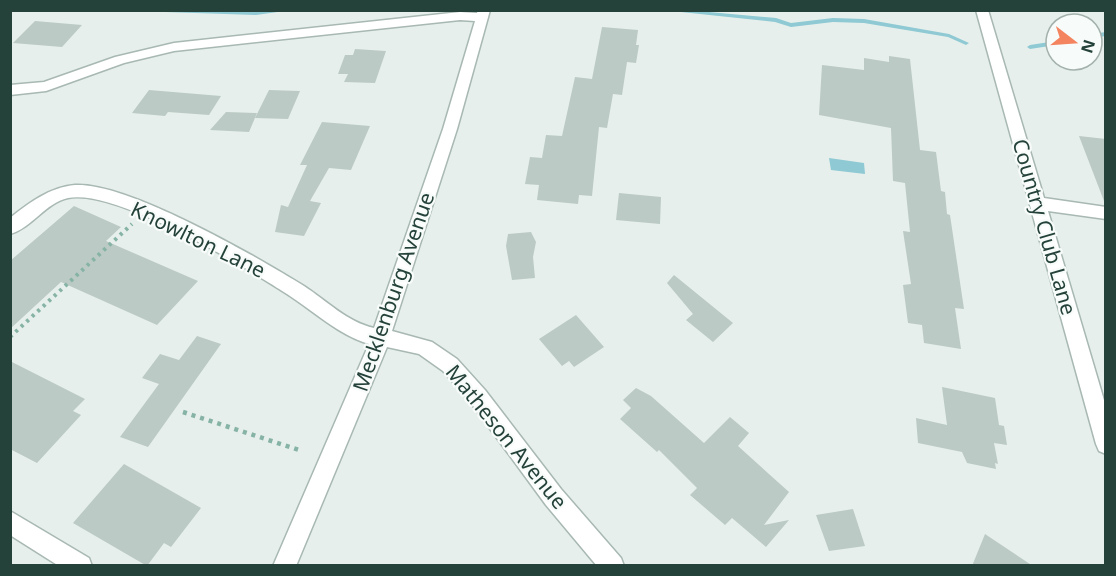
<svg xmlns="http://www.w3.org/2000/svg" width="1116" height="576" viewBox="0 0 1116 576" font-family="'Noto Sans',sans-serif">
<rect width="100%" height="100%" fill="#e6efeb"/>
<path fill="#8ec9d4" d="M829,158l35,5 1,11 -34,-4z"/>
<g fill="none" stroke-linecap="round" stroke-linejoin="round">
<g fill="#8ec9d4" fill-rule="evenodd">
<path d="M163,10h129l-36,5 -91,-3z"/>
<path d="M662,10h25l89,8 15,5 42,-5 31,1 85,15 20,9 -3,2 -18,-8 -84,-14 -31,-1 -42,5 -16,-5z"/>
<path d="M1106,32v4l-14,2v-4z"/>
<path d="M1056,41v4l-26,4 -3,-2 3,-2z"/>
</g>
</g>
<g fill="#bbcac4">
<path d="M35,21l47,4 -20,22 -49,-4z"/>
<path d="M602,27l36,3 -2,15h3l-3,18 -9,-1 -5,33 -9,-1 -6,34 -8,-1 -7,69 -13,-1 -1,9 -41,-4 2,-15 -14,-1 5,-27 12,1 4,-23 16,1 13,-59 17,2z"/>
<path d="M355,49l31,2 -11,32 -31,-1 4,-8h-10l7,-19h8z"/>
<path d="M889,56l21,3 10,91 16,2 5,39 4,1 2,22 3,1 14,94 -9,-1 6,41 -37,-6 -2,-18 -14,-2 -5,-38 8,-1 -8,-53 7,1 -5,-49 -12,-2 -2,-53 -72,-13 3,-50 42,5v-12l25,4z"/>
<path d="M149,90l72,6 -12,19 -41,-3 -3,4 -33,-3z"/>
<path d="M269,90l31,1 -12,28 -33,-1z"/>
<path d="M226,112l31,1 -8,19 -39,-2z"/>
<path d="M322,122l48,4 -19,44 -22,-2 -19,33 11,2 -17,33 -29,-4 6,-27 7,2 19,-42h-7z"/>
<path d="M1079,136l27,3v62h-2z"/>
<path d="M619,193l42,4 -1,27 -44,-4z"/>
<path d="M74,206l47,21 -15,14 92,40 -41,44 -96,-43 -51,47v-68z"/>
<path d="M531,232l5,10 -3,15 2,21 -23,2 -6,-34 2,-12z"/>
<path d="M674,275l59,48 -20,19 -27,-22 7,-6 -26,-31z"/>
<path d="M576,315l28,32 -30,20 -5,-6 -7,5 -23,-27z"/>
<path d="M197,336l24,8 -73,103 -28,-10 39,-53 -17,-6 18,-24 19,6z"/>
<path d="M10,361l75,38 -12,12 8,4 -44,48 -27,-14z"/>
<path d="M942,387l53,11 4,27 5,1 3,19 -13,-2 4,21 -3,-1 1,6 -29,-6 -5,-11 -44,-9 -2,-25 31,7z"/>
<path d="M636,388l15,8 53,47 26,-26 19,16 -11,13 51,46 -25,33 25,-5 -23,27 -34,-29 -7,7 -35,-30 7,-7 -38,-38 -2,2 -37,-33 11,-11 -8,-8z"/>
<path d="M124,464l77,44 -30,39 -7,-4 -17,23 -74,-43z"/>
<path d="M853,509l12,37 -36,5 -13,-36z"/>
<path d="M985,534l48,32h-61z"/>
</g>
<g fill="none" stroke-linecap="round" stroke-linejoin="round">
<defs>
<g id="minor">
<path d="M478,10h12l-33,119 -65,202 40,11 25,17 28,31 76,99 60,69 3,8h-27l-51,-61 -75,-102 -28,-32 -24,-17 -32,-7 -91,219h-23l96,-222c-32,-10 -54,-32 -82,-50 -42,-27 -171,-106 -219,-96 -23,5 -36,30 -58,36v-16c19,-15 40,-31 65,-33 53,-3 182,72 229,101 23,15 43,36 70,42l69,-199 32,-108 -15,-1 -286,31 -50,12 -78,28 -36,4v-10l34,-3 71,-25 59,-14 286,-31 17,1z"/>
<path d="M976,10h12l56,188 62,9v12l-58,-8 58,196v47l-7,-3 -3,-7z"/>
<path d="M10,511l79,47 3,8h-33l-49,-31z"/>
</g>
</defs>
<use href="#minor" stroke="#a8b8b2" stroke-width="3"/>
<path stroke="#86b3a5" stroke-width="4" stroke-dasharray="3 4.5" stroke-linecap="butt" d="M10,337l122,-113"/>
<path stroke="#86b3a5" stroke-width="4.5" stroke-dasharray="4 5" stroke-linecap="butt" d="M183,412l116,38"/>
<use href="#minor" fill="#fff" fill-rule="evenodd"/>
</g>
<g text-anchor="middle" stroke-width="4.5" stroke-linejoin="round" paint-order="stroke">
<g font-size="21" fill="#24423a" stroke="#f7fbf9">
<text transform="translate(1044 227) rotate(74)" y="7">Country Club Lane</text>
<text transform="translate(198 240) rotate(26)" y="7">Knowlton Lane</text>
<text transform="translate(394 292) rotate(-71)" y="7">Mecklenburg Avenue</text>
<text transform="translate(506 437) rotate(51)" y="7">Matheson Avenue</text>
</g>
</g>
<rect width="1116" height="576" fill="none" stroke="#24423a" stroke-width="24"/>
<g transform="translate(1074 42) rotate(107)"><circle r="28" fill="#f7fbf9" stroke="#a3b1ad" stroke-width="1.5"/>
<path d="M0-4.5L10 22L0 15L-10 22Z" fill="#f4845f"/>
<text y="-9" font-size="16" font-weight="bold" text-anchor="middle" fill="#24423a">N</text>
</g>
</svg>
